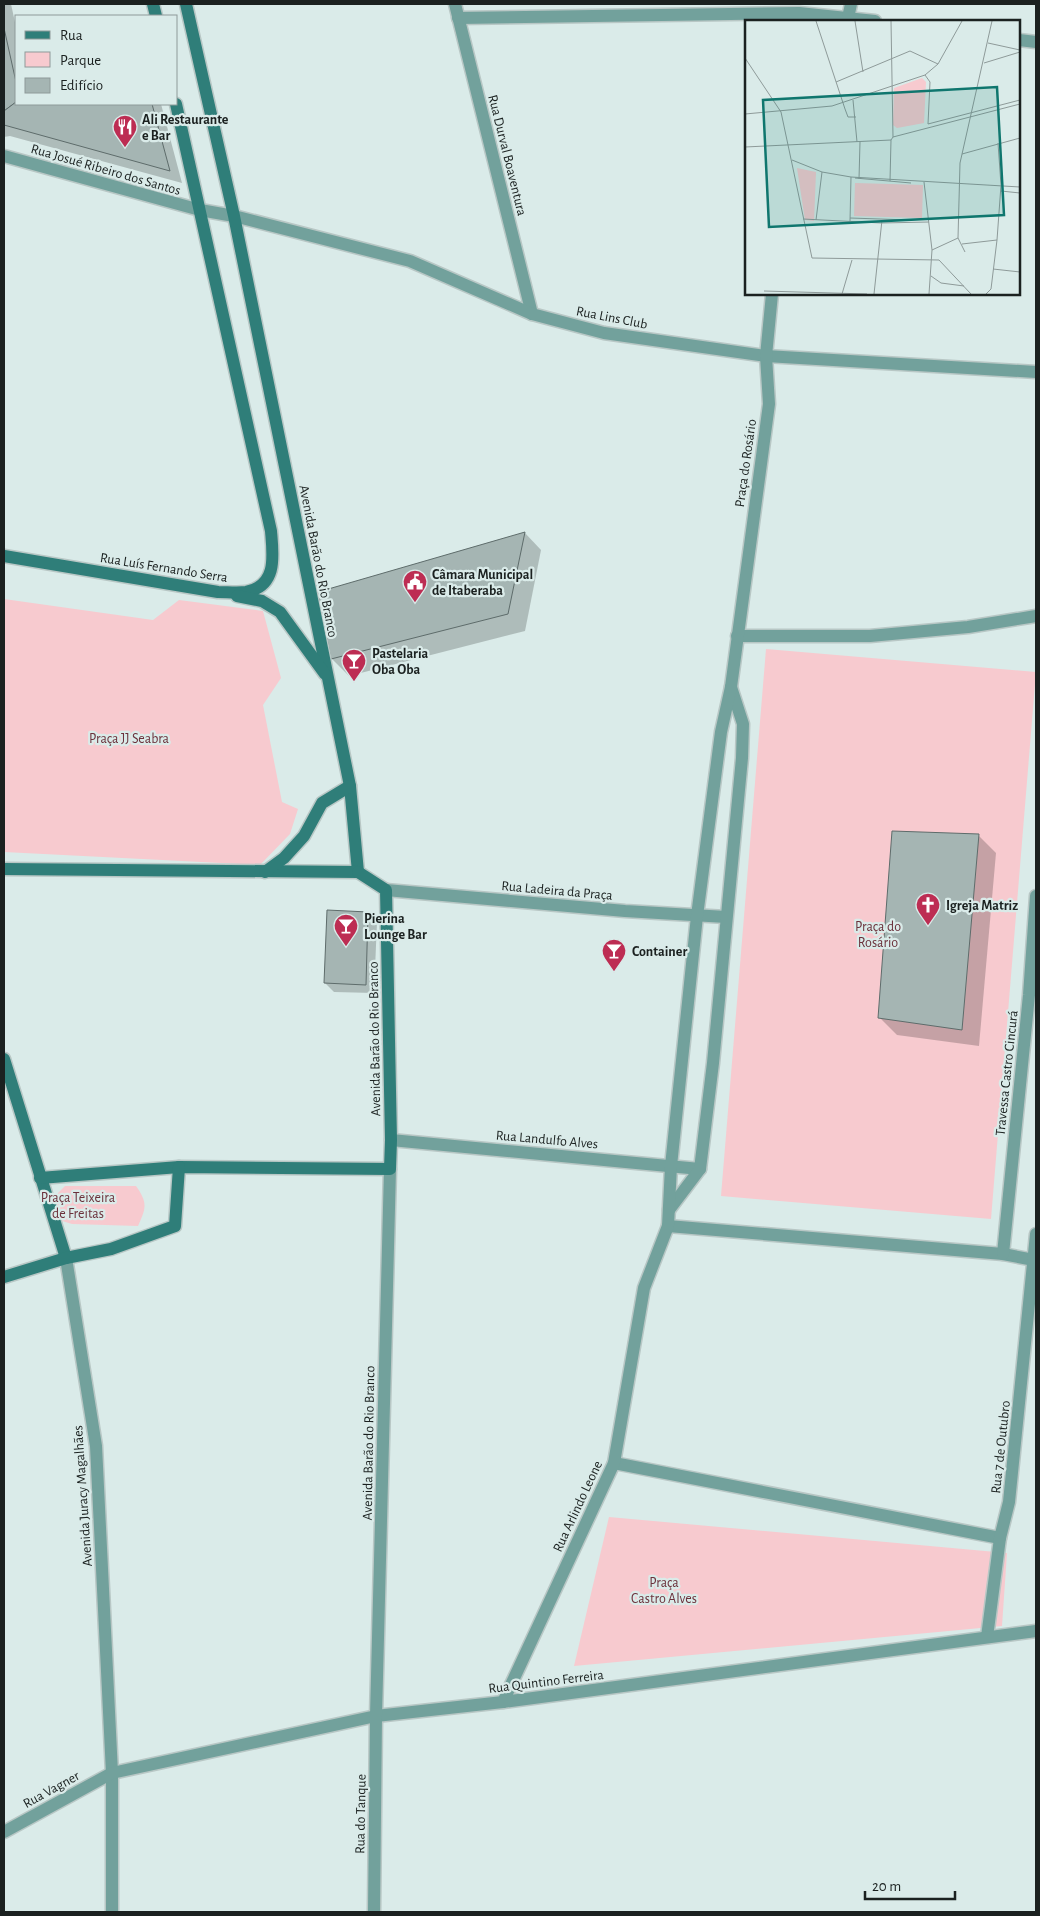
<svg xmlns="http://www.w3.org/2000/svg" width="1040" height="1916" viewBox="0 0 1040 1916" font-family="'Alegreya Sans',sans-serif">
<rect width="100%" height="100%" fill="#daebe9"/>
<g fill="#f7cacf">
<path d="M4,599l149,21 26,-20 84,11 18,67 -18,27 19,97 16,7 -8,25 -30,31 -256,-13z"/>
<path d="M766,649l270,23 -45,547 -270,-23z"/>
<path d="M65,1186h71c12,17 10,22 2,40l-66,-2 -13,-4 -2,-26z"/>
<path d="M609,1517l398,36 -5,73 -428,40z"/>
</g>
<g fill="#0003">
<path d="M4,4h7l5,23v77h145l21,79 -172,-47 -6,1z"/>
<path d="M525,533l16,17 -16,81 -176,45 -17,-17z"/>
<path d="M978,835l18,18 -17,193 -82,-11 -17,-17z"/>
<path d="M368,913l9,9 -3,71 -40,-1 -9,-9z"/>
</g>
<g fill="#a5b5b3" stroke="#5e6c6b">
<path d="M4,28l12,54v20l-12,9z"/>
<path d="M16,102v2h136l18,67 -166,-46v-14z"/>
<path d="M525,532l-17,82 -177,45 -13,-67z"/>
<path d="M892,831l87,3 -17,196 -84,-12z"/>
<path d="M327,910l41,2 -2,73 -42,-2z"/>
</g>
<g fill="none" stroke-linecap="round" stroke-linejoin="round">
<defs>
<g id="street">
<path d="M455,4l77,310"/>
<path d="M458,18l341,-5 76,8"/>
<path d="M848,18l3,-14"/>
<path d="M1019,40l17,2"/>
<path d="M4,156l196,54 34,6 176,45 122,53 72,19 162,23 270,16"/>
<path d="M737,636h133l98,-9 68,-11"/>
<path d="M386,890l239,21 101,6"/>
<path d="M391,1140l309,29"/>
<path d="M669,1210l31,-41 13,-106 29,-305 1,-34 -12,-37"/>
<path d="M668,1226l335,28 31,6"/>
<path d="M1003,1254l26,-259 7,-99"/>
<path d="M66,1258l30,188 16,327v139"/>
<path d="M614,1463l386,75"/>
<path d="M987,1637l13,-99 9,-36 27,-268"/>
<path d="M503,1702l111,-239 30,-175 24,-62 3,-60 26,-250 24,-184 10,-45 38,-283 -3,-48 6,-62"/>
<path d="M4,1832l108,-59 264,-57 127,-14 533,-71"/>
<path d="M374,1912l2,-196 14,-547"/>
</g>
<g id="secondary">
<path d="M153,4l3,12"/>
<path d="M186,4l48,212 116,570 8,86"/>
<path d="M4,556l214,36c9,0 19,1 28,0 32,-6 27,-37 25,-61l-95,-427"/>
<path d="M237,596l25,5 18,11 45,62"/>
<path d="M4,869l354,3"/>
<path d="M265,872l19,-14 20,-22 18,-33 28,-17"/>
<path d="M4,1059l62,199"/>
<path d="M40,1178l139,-11 211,2 1,-29 -5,-250 -28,-18"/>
<path d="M4,1277l62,-19 45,-9 64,-23 4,-59"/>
</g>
</defs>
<use href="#street" stroke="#b8c7c5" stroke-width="15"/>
<use href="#secondary" stroke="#b8c7c5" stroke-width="15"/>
<use href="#street" stroke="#72a19c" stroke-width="12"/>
<use href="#secondary" stroke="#2f7e79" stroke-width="12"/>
</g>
<defs>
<symbol id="restaurant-pin" viewBox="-11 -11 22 30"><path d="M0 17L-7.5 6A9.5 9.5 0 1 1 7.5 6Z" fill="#bd2d53" stroke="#daebe9"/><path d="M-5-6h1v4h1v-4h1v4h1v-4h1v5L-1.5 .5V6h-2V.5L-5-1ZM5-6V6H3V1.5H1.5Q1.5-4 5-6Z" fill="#fff"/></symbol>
<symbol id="civic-pin" viewBox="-11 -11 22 30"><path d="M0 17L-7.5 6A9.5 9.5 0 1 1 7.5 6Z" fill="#bd2d53" stroke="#daebe9"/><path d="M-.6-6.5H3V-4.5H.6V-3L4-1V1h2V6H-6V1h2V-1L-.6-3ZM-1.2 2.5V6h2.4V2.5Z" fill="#fff"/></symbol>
<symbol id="bar-pin" viewBox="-11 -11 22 30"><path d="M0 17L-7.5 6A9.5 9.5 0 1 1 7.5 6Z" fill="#bd2d53" stroke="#daebe9"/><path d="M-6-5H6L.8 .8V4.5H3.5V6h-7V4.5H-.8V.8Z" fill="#fff"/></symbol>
<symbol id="church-pin" viewBox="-11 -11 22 30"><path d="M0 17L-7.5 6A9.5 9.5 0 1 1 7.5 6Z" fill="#bd2d53" stroke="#daebe9"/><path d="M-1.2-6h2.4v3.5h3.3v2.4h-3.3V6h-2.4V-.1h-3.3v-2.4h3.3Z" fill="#fff"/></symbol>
</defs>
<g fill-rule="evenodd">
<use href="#restaurant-pin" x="111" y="113" width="28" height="38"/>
<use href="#civic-pin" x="401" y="568" width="28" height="38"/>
<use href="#bar-pin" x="340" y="647" width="28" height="38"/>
<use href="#church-pin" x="914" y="891" width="28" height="38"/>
<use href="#bar-pin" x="332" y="912" width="28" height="38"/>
<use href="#bar-pin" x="600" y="937" width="28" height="38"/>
</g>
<g text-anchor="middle" stroke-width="4.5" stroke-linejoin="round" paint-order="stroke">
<g font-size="14" font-weight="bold" fill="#1b2120" stroke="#daebe9" text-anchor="start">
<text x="142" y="124">Ali Restaurante<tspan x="142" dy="16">e Bar</tspan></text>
<text x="432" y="579">Câmara Municipal<tspan x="432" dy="16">de Itaberaba</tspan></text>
<text x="372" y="658">Pastelaria<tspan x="372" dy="16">Oba Oba</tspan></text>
<text x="946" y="910">Igreja Matriz</text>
<text x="364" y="923">Pierina<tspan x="364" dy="16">Lounge Bar</tspan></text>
<text x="632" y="956">Container</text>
</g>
<g font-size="14" fill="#1b2120" stroke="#daebe9">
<text transform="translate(508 155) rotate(76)" y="5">Rua Durval Boaventura</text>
<text transform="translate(106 169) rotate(16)" y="5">Rua Josué Ribeiro dos Santos</text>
<text transform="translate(612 317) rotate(11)" y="5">Rua Lins Club</text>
<text transform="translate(745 463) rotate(-82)" y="5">Praça do Rosário</text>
<text transform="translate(319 561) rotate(79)" y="5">Avenida Barão do Rio Branco</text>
<text transform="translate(164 567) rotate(9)" y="5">Rua Luís Fernando Serra</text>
<text transform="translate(557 890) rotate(5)" y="5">Rua Ladeira da Praça</text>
<text transform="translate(374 1039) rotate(-91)" y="5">Avenida Barão do Rio Branco</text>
<text transform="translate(1006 1073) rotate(-84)" y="5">Travessa Castro Cincurá</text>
<text transform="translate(547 1139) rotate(5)" y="5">Rua Landulfo Alves</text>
<text transform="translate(368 1443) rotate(-89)" y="5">Avenida Barão do Rio Branco</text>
<text transform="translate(1000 1447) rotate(-84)" y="5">Rua 7 de Outubro</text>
<text transform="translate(82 1496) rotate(-94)" y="5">Avenida Juracy Magalhães</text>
<text transform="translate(577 1506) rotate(-65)" y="5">Rua Arlindo Leone</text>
<text transform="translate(546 1681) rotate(-7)" y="5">Rua Quintino Ferreira</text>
<text transform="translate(51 1789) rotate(-29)" y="5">Rua Vagner</text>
<text transform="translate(360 1814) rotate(-89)" y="5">Rua do Tanque</text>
</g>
<g font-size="14" fill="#6b313b" stroke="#daebe9">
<text x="129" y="743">Praça JJ Seabra</text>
<text x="878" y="931">Praça do<tspan x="878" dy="16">Rosário</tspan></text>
<text x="78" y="1202">Praça Teixeira<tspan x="78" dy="16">de Freitas</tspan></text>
<text x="664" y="1587">Praça<tspan x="664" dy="16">Castro Alves</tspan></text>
</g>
</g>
<g transform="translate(745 20)">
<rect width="275" height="275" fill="#daebe9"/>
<path d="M177,58l4,4 -2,41 -27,5 -4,-3 1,-37zM52,148l19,4 -2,49 -9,-1zM110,163l68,2 -1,33 -68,-2z" fill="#f7cacf"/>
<path fill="none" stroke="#8e9a99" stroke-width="1" d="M71,1l29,88 3,8h8M110,1l8,51M146,1l2,116M243,23l32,7M0,38l36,54 31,146 127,2 32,34M239,43l36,-11M180,55l5,7 -2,42 92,-24M91,62l74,-31 28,13M108,80l4,42M0,94l87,-8 93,-31 13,-11 24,-43M0,127l146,-7 2,-3 127,-33M217,134l58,-16M47,140l30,12 29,5 169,10M110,158l56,5M114,159l1,-37M145,161l1,-41M179,162l8,68 -3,44M256,171l19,2M105,198l60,2M58,199l78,4 48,-1M71,200l6,-48M105,201l1,-44M217,224l35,-4M187,230l26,-12M220,232l-7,-14 2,-75 32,-142M248,249l27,3M186,256l10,7 23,3M19,271l103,3M97,274l10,-34M129,274l8,-74M241,274l5,-5 6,-49 4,-55 -3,-42"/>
<path fill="#0f766e" fill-opacity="0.15" stroke="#0f766e" stroke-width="2.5" d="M252,67l7,128 -235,12 -6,-127z"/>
<rect width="275" height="275" fill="none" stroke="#1b2120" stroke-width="2.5"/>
</g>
<rect width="1040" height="1916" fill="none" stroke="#1b2120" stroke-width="10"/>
<rect x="15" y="15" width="162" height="90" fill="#daebe9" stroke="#8e9a99"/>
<rect x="25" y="31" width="25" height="8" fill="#2f7e79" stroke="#8e9a99"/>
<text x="60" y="40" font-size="15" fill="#1b2120">Rua</text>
<rect x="25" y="52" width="25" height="15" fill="#f7cacf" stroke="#8e9a99"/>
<text x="60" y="65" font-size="15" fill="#1b2120">Parque</text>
<rect x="25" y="78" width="25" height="15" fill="#a5b5b3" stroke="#8e9a99"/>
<text x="60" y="90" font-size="15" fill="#1b2120">Edifício</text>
<path d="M865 1891v8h90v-8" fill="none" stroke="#1b2120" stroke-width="2.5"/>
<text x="872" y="1891" font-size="15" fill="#1b2120" stroke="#daebe9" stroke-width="4" paint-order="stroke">20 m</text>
</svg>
